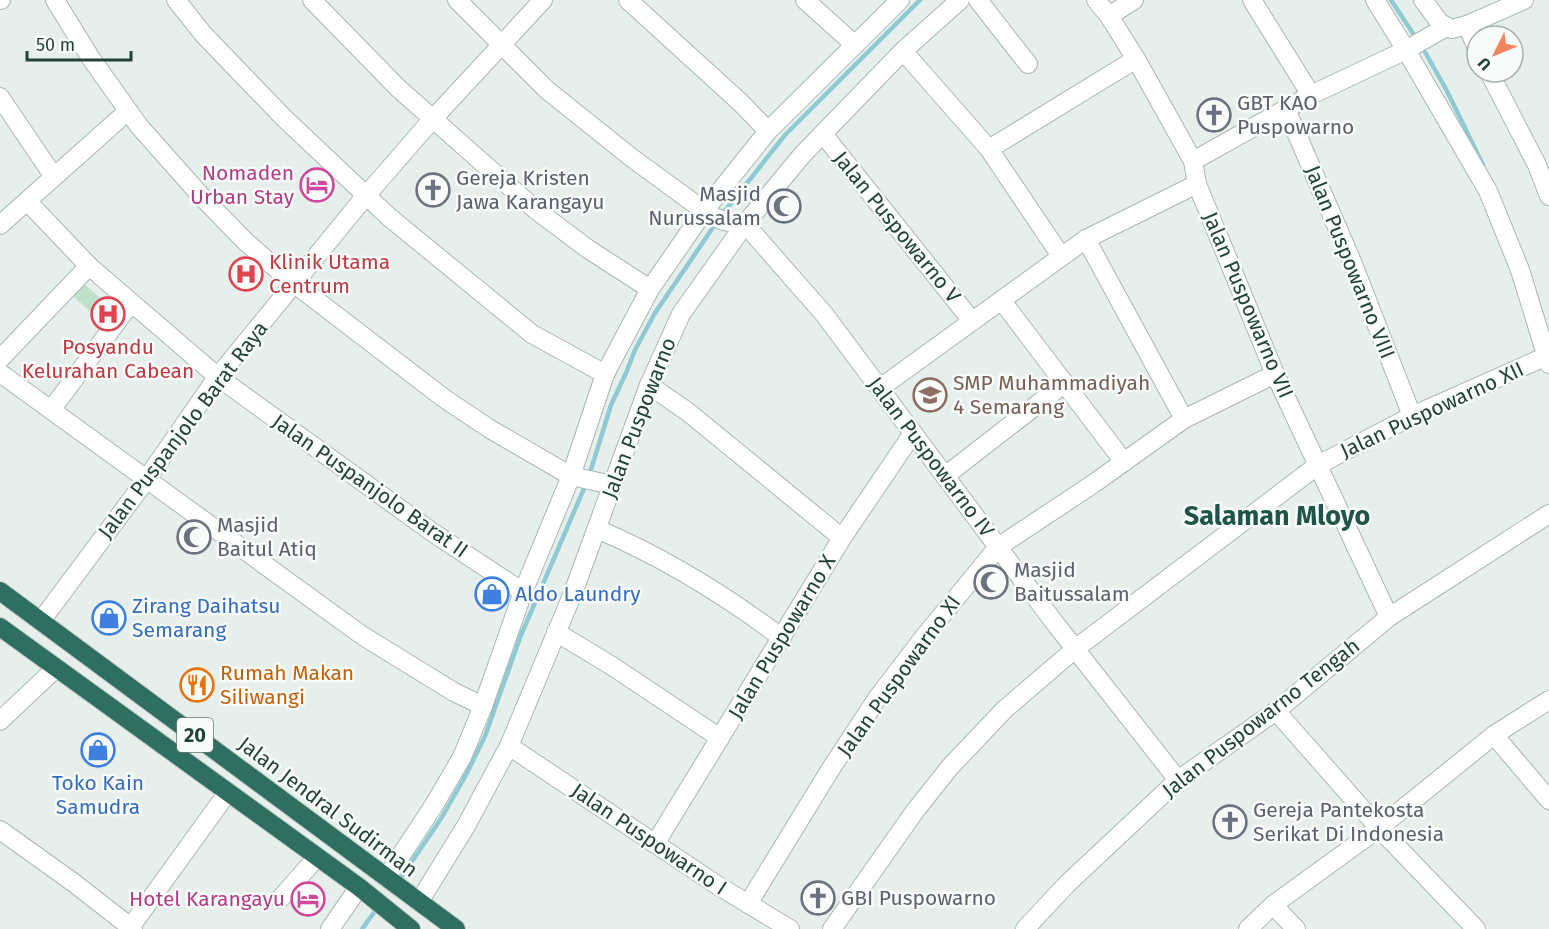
<svg xmlns="http://www.w3.org/2000/svg" width="1549" height="929" viewBox="0 0 1549 929" font-family="'Fira Sans',sans-serif">
<rect width="100%" height="100%" fill="#e6efeb"/>
<path fill="#bfe0c8" d="M82,282l25,22 -11,13 -24,-22z"/>
<g fill="none" stroke-linecap="round" stroke-linejoin="round">
<g stroke="#8ec9d4" stroke-width="4.5">
<path d="M1391,0l25,38"/>
<path d="M1421,45l26,46 36,74"/>
<path d="M721,216l64,-81 135,-135"/>
<path d="M589,476l22,-71 15,-32 9,-23 20,-37 61,-90"/>
<path d="M398,882l44,-65 25,-44 18,-37 36,-101 65,-151"/>
<path d="M362,929l16,-22"/>
</g>
<defs>
<g id="minor">
<path d="M0,0h1"/>
<path d="M55,0l35,57 49,69 63,71 43,44 42,37 158,121 45,30 81,47 41,9"/>
<path d="M176,0l28,35 79,82 106,100 143,117 73,40"/>
<path d="M312,0l86,88 138,122 52,39 62,40"/>
<path d="M457,0l90,90 85,68 78,57 14,6 21,3 79,90 230,308 124,158"/>
<path d="M628,0l113,103 27,28"/>
<path d="M805,0l50,45"/>
<path d="M978,0l50,64"/>
<path d="M1096,0l13,16 27,43 57,102 4,23 78,190 114,243"/>
<path d="M1252,0l59,95"/>
<path d="M1375,0l31,50 82,141 32,79 29,94"/>
<path d="M1423,0l17,23 12,6 15,-4 57,-25"/>
<path d="M1109,16l25,-16"/>
<path d="M1467,25l10,23"/>
<path d="M903,51l86,98 72,107"/>
<path d="M1489,72l48,93 12,31"/>
<path d="M0,97l54,80"/>
<path d="M1286,109l67,155 59,152"/>
<path d="M823,134l149,187"/>
<path d="M989,149l147,-90"/>
<path d="M1193,161l118,-66 95,-45 40,-23"/>
<path d="M27,201l62,65 129,111 214,155 91,60"/>
<path d="M0,225l128,-114"/>
<path d="M1086,239l98,180"/>
<path d="M1002,301l122,161"/>
<path d="M0,359l89,-93"/>
<path d="M0,373l363,263 91,56 29,14"/>
<path d="M649,385l39,27 154,126"/>
<path d="M880,388l206,-149 111,-55"/>
<path d="M51,410l79,-106"/>
<path d="M945,476l120,-93"/>
<path d="M597,529c66,28 128,66 185,109"/>
<path d="M41,621l105,-141 70,-101 147,-180 67,-77 113,-122"/>
<path d="M556,632l56,34 108,72"/>
<path d="M1276,711l103,117 97,101"/>
<path d="M0,721l56,-53"/>
<path d="M1494,735l55,65"/>
<path d="M509,746l208,139 73,44"/>
<path d="M0,830l74,53 59,46"/>
<path d="M655,844l187,-306 71,-105"/>
<path d="M386,878l48,-73 28,-48 21,-51 40,-114 48,-116 34,-102 45,-85 54,-78 64,-80 132,-131"/>
<path d="M280,899l37,-42"/>
<path d="M419,902l47,-76 43,-80 64,-153 76,-208 32,-71 64,-90 58,-70 100,-103 57,-51"/>
<path d="M748,904l82,-134 48,-73 46,-60 74,-90 95,-63 91,-65 91,-45"/>
<path d="M1273,905l23,24"/>
<path d="M129,929l99,-137"/>
<path d="M330,929l29,-42"/>
<path d="M832,929l83,-118 35,-44 55,-58 70,-60 243,-184 94,-49 135,-60"/>
<path d="M1025,929l42,-45 111,-104 98,-69 113,-94 160,-103"/>
<path d="M1248,929l25,-24 106,-77 115,-93 55,-35"/>
</g>
<g id="highway">
<path d="M0,591l456,338"/>
<path d="M0,627l359,260 52,42"/>
</g>
</defs>
<use href="#minor" stroke="#a8b8b2" stroke-width="20"/>
<use href="#highway" stroke="#c2cac8" stroke-width="20"/>
<use href="#minor" stroke="#fff" stroke-width="18"/>
<use href="#highway" stroke="#2f6f62" stroke-width="18"/>
</g>
<defs>
<symbol id="church-ring" viewBox="-11 -11 22 22"><circle r="9.5" fill="#f7fbf9" stroke="#6b7280" stroke-width="1.5"/><path d="M-1.2-6h2.4v3.5h3.3v2.4h-3.3V6h-2.4V-.1h-3.3v-2.4h3.3Z" fill="#6b7280"/></symbol>
<symbol id="hotel-ring" viewBox="-11 -11 22 22"><circle r="9.5" fill="#f7fbf9" stroke="#d1479c" stroke-width="1.5"/><path d="M-6-4.5h1.5V1H6V5H4.5V3h-9V5H-6ZM-4 0a1.8 1.8 0 1 1 3.6 0ZM.5 0V-2.5h3Q6-2.5 6 0Z" fill="#d1479c"/></symbol>
<symbol id="mosque-ring" viewBox="-11 -11 22 22"><circle r="9.5" fill="#f7fbf9" stroke="#6b7280" stroke-width="1.5"/><path d="M3.5-4.9A6 6 0 1 0 3.5 4.9A5 5 0 1 1 3.5-4.9Z" fill="#6b7280"/></symbol>
<symbol id="hospital-ring" viewBox="-11 -11 22 22"><circle r="9.5" fill="#f7fbf9" stroke="#e0444e" stroke-width="1.5"/><path d="M-5-5h3v3.5h4V-5h3V5h-3V1.5h-4V5h-3Z" fill="#e0444e"/></symbol>
<symbol id="school-ring" viewBox="-11 -11 22 22"><circle r="9.5" fill="#f7fbf9" stroke="#8d6e63" stroke-width="1.5"/><path d="M0-5L7-2L0 1L-7-2ZM-4 1L0 2.5L4 1V4Q0 6-4 4Z" fill="#8d6e63"/></symbol>
<symbol id="shop-ring" viewBox="-11 -11 22 22"><circle r="9.5" fill="#f7fbf9" stroke="#3f7fe0" stroke-width="1.5"/><path d="M-5-2.5h2.3a2.7 3.5 0 0 1 5.4 0H5L5.5 6h-11ZM-1.5-2.5h3a1.5 2.3 0 0 0-3 0Z" fill="#3f7fe0"/></symbol>
<symbol id="restaurant-ring" viewBox="-11 -11 22 22"><circle r="9.5" fill="#f7fbf9" stroke="#e8710a" stroke-width="1.5"/><path d="M-5-6h1v4h1v-4h1v4h1v-4h1v5L-1.5 .5V6h-2V.5L-5-1ZM5-6V6H3V1.5H1.5Q1.5-4 5-6Z" fill="#e8710a"/></symbol>
</defs>
<g fill-rule="evenodd">
<use href="#church-ring" x="1195" y="96" width="38" height="38"/>
<use href="#hotel-ring" x="298" y="166" width="38" height="38"/>
<use href="#church-ring" x="414" y="171" width="38" height="38"/>
<use href="#mosque-ring" x="765" y="187" width="38" height="38"/>
<use href="#hospital-ring" x="227" y="255" width="38" height="38"/>
<use href="#hospital-ring" x="89" y="295" width="38" height="38"/>
<use href="#school-ring" x="911" y="376" width="38" height="38"/>
<use href="#mosque-ring" x="175" y="518" width="38" height="38"/>
<use href="#mosque-ring" x="972" y="563" width="38" height="38"/>
<use href="#shop-ring" x="473" y="575" width="38" height="38"/>
<use href="#shop-ring" x="90" y="599" width="38" height="38"/>
<use href="#restaurant-ring" x="178" y="666" width="38" height="38"/>
<use href="#shop-ring" x="79" y="731" width="38" height="38"/>
<use href="#church-ring" x="1211" y="803" width="38" height="38"/>
<use href="#church-ring" x="799" y="879" width="38" height="38"/>
<use href="#hotel-ring" x="289" y="880" width="38" height="38"/>
</g>
<g text-anchor="middle" stroke-width="5" stroke-linejoin="round" paint-order="stroke">
<rect fill="#f7fbf9" stroke="#637a73" stroke-width="1.5" x="177" y="718" width="36" height="34" rx="4.5"/>
<g font-size="20" font-weight="bold" fill="#24423a">
<text x="195" y="742">20</text>
</g>
<g font-size="21" fill="#5b616d" stroke="#f7fbf9" text-anchor="start">
<text x="1237" y="110">GBT KAO<tspan x="1237" dy="24">Puspowarno</tspan></text>
<text x="456" y="185">Gereja Kristen<tspan x="456" dy="24">Jawa Karangayu</tspan></text>
<text x="761" y="201" text-anchor="end">Masjid<tspan x="761" dy="24">Nurussalam</tspan></text>
<text x="217" y="532">Masjid<tspan x="217" dy="24">Baitul Atiq</tspan></text>
<text x="1014" y="577">Masjid<tspan x="1014" dy="24">Baitussalam</tspan></text>
<text x="1253" y="817">Gereja Pantekosta<tspan x="1253" dy="24">Serikat Di Indonesia</tspan></text>
<text x="841" y="905">GBI Puspowarno</text>
</g>
<g font-size="21" fill="#b23c85" stroke="#f7fbf9" text-anchor="end">
<text x="294" y="180">Nomaden<tspan x="294" dy="24">Urban Stay</tspan></text>
<text x="285" y="906">Hotel Karangayu</text>
</g>
<g font-size="21" fill="#24423a" stroke="#f7fbf9">
<text transform="translate(897 227) rotate(51)" y="7">Jalan Puspowarno V</text>
<text transform="translate(1350 262) rotate(68)" y="7">Jalan Puspowarno VIII</text>
<text transform="translate(1248 305) rotate(67)" y="7">Jalan Puspowarno VII</text>
<text transform="translate(1432 410) rotate(-25)" y="7">Jalan Puspowarno XII</text>
<text transform="translate(639 418) rotate(-69)" y="7">Jalan Puspowarno</text>
<text transform="translate(183 430) rotate(-53)" y="7">Jalan Puspanjolo Barat Raya</text>
<text transform="translate(931 457) rotate(53)" y="7">Jalan Puspowarno IV</text>
<text transform="translate(370 486) rotate(35)" y="7">Jalan Puspanjolo Barat II</text>
<text transform="translate(782 637) rotate(-59)" y="7">Jalan Puspowarno X</text>
<text transform="translate(899 676) rotate(-54)" y="7">Jalan Puspowarno XI</text>
<text transform="translate(1261 718) rotate(-38)" y="7">Jalan Puspowarno Tengah</text>
<text transform="translate(328 807) rotate(37)" y="7">Jalan Jendral Sudirman</text>
<text transform="translate(649 839) rotate(34)" y="7">Jalan Puspowarno I</text>
</g>
<g font-size="21" fill="#be3a42" stroke="#f7fbf9" text-anchor="start">
<text x="269" y="269">Klinik Utama<tspan x="269" dy="24">Centrum</tspan></text>
<text x="108" y="354" text-anchor="middle">Posyandu<tspan x="108" dy="24">Kelurahan Cabean</tspan></text>
</g>
<g font-size="21" fill="#785e54" stroke="#f7fbf9" text-anchor="start">
<text x="953" y="390">SMP Muhammadiyah<tspan x="953" dy="24">4 Semarang</tspan></text>
</g>
<g font-size="21" fill="#366cbe" stroke="#f7fbf9" text-anchor="start">
<text x="515" y="601">Aldo Laundry</text>
<text x="132" y="613">Zirang Daihatsu<tspan x="132" dy="24">Semarang</tspan></text>
<text x="98" y="790" text-anchor="middle">Toko Kain<tspan x="98" dy="24">Samudra</tspan></text>
</g>
<g font-size="21" fill="#c56008" stroke="#f7fbf9" text-anchor="start">
<text x="220" y="680">Rumah Makan<tspan x="220" dy="24">Siliwangi</tspan></text>
</g>
<g font-size="27" font-weight="bold" fill="#1f5548" stroke="#f7fbf9">
<text x="1277" y="525">Salaman Mloyo</text>
</g>
</g>
<g transform="translate(1495 54) rotate(227)"><circle r="28" fill="#f7fbf9" stroke="#a3b1ad" stroke-width="1.5"/>
<path d="M0-4.5L10 22L0 15L-10 22Z" fill="#f4845f"/>
<text y="-9" font-size="16" font-weight="bold" text-anchor="middle" fill="#24423a">U</text>
</g>
<path d="M27 51v9h104v-9" fill="none" stroke="#24423a" stroke-width="3"/>
<text x="36" y="51" font-size="18" fill="#24423a" stroke="#f7fbf9" stroke-width="4.5" paint-order="stroke">50 m</text>
</svg>
